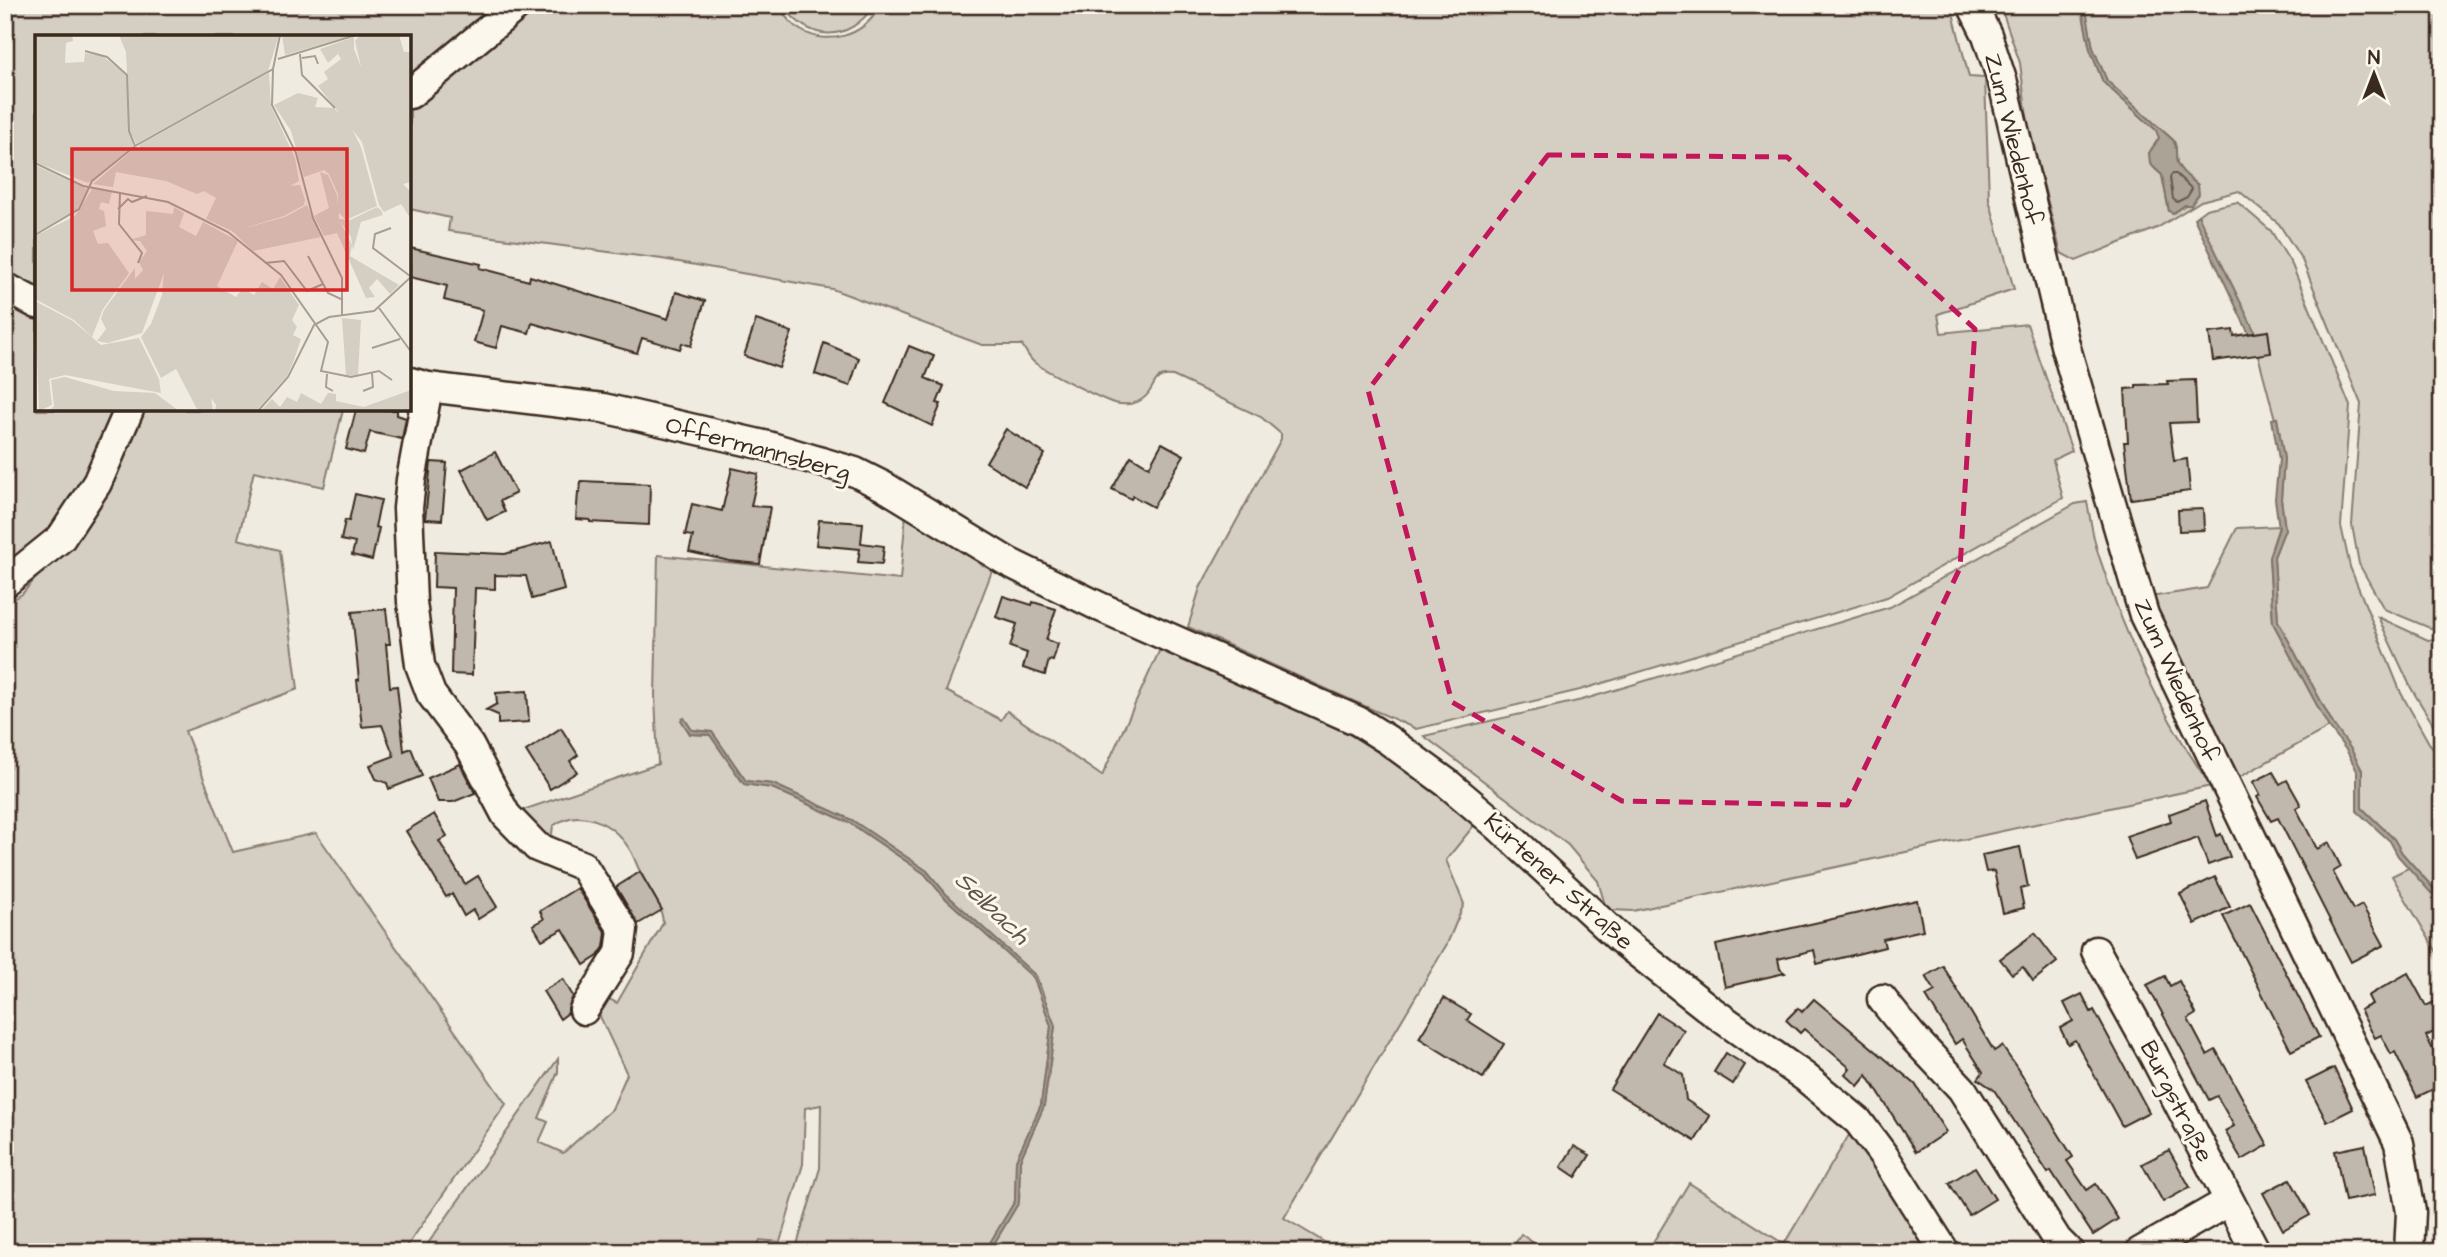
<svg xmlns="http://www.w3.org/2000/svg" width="2447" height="1257" viewBox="0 0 2447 1257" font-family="'Architects Daughter',sans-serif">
<rect width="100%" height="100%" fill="#f0ebe0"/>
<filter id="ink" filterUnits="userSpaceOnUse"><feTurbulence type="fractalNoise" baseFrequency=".0143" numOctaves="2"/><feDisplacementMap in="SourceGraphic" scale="14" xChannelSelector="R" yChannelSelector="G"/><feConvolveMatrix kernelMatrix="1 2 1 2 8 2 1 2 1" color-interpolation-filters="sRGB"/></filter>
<g filter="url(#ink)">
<g fill="#d5cec3" stroke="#887c70" stroke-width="2">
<path d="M5,5h501l-96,79v-47h-373v254l-32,-17z"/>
<path d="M528,5h64v2l14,1 1,-3h172c4,8 9,16 17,22 28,21 70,10 84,-22h1071l18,72 16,1 4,121 25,90 -76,25 3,19 86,-9 45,127 -19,9 10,38 -176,99 -307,93 -164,39 -228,-102 12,-39 81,-149v-5l-20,-17 -88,-41c-24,-3 -15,14 -32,24 -8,5 -18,5 -27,3 -13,-4 -67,-31 -79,-40 -6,-4 -9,-12 -13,-18h-40l-150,-56 -170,-30 -214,-28 2,-13 -40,-9v-106z"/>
<path d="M783,5h91c-25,39 -66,37 -91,0z"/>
<path d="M2000,5h81l9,44 13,33 53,48 4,8 -11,15 6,16 7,6 7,36 4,2 12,-8 13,-20c-7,-6 -18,-13 -21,-22 -3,-10 2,-13 -4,-23l-66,-59 -14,-33 -9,-43h358v621l-12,2 -46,-19 -25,-45 -7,-39 9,-121 -59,-144 -23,-36 -40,-33 -38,10 -44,27 -81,33 -15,-8 -33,-128 -8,-62z"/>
<path d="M2237,202l34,29 21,34 58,141 -9,120 9,41 51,126 28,50 13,16v131l-8,-1 -32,-36 -8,-14 -32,-31v-38l-29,-46 -55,-103 -4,-64 11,-28 -4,-30 3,-40 -7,-41 -2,1 -17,-64 13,-3 -3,-20 -14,1 -56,-118 8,-6z"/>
<path d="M5,301l32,16v93h81l-45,93 -29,38 -39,34z"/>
<path d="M138,410h205l-19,77 -70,-16 -16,68 42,11 18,139 -113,42 48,121 83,-19 190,271 -103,148h-398v-648l17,-10 36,-41z"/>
<path d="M2087,502c4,19 6,39 13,57 26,79 63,159 111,227l-578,125 -22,-1 -6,-5 -7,-24 -30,-36 -144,-109 158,-36 308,-93 185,-103z"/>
<path d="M906,513l88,53 -48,125 55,29 6,-9 95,65 59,-129 203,94 112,82 -30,37 18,44 -17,40 -163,274 57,34h-352l30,-50 1,-42 24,-54 11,-80 -19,-50 -90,-82 -19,-23 -75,-51 -79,-36 -27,-3 -34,-49 -20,-2 -8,-12 6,16 20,1 34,49 28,4 78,35 75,51 18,22 91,82 17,48 -10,79 -25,55 -1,41 -30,51h-184l-5,-4 24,-80 1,-63 -16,3 -2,56 -23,78 -20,-2 -6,12h-332l136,-193v13l-19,46 9,4 -9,20 24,11 49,-44 15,-35 -31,-66 7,-12 14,7 46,-80c-1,-18 -13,-32 -21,-48 -5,-8 -7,-17 -12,-25 -16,-26 -49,-45 -77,-24l-2,15 -37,-28 144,-49 -3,-68 3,-141 242,25z"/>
<path d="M2279,526l-10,31 4,66 56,104 -91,51 -88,-181 57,-9 30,-60z"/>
<path d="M2378,617l50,23 14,-2v101l-31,-51z"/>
<path d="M2410,867l22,27h6l4,3v64l-50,-85z"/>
<path d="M1849,1135l23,21 61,96h-286l42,-69 95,61z"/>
<path d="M1521,1234l25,18h-36z"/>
</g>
<g fill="#aca397" stroke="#7f7367" stroke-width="2">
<path d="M2081,5h3l2,4 7,39 14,33 66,59c6,10 1,13 4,23 3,9 14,16 21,22l1,9 -8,11h-6l-12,8 -4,-2 -7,-36 -12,-11 -1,-11 10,-15 -3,-8 -53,-48 -13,-33z"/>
<path d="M2198,215l56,115v3l-5,1 -55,-116z"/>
<path d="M2277,418l7,41 -3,40 4,30 -11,28 4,64 55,103 18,25 11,21v38l32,31 8,14 32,36 8,1v7l-4,-3h-6l-34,-38 -8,-15 -33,-30v-40l-10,-20 -19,-25 -55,-103 -4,-66 10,-29 -4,-29 4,-40 -7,-40z"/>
<path d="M684,718l8,12 20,2 34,49 27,3 79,36 75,51 19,23 90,82 19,50 -11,80 -24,54 -1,42 -30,50h-4l3,-6 27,-45 1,-41 25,-55 10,-79 -17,-48 -91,-82 -18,-22 -75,-51 -78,-35 -28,-4 -34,-49 -20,-1 -9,-14z"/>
</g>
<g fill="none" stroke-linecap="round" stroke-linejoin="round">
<path stroke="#685a4e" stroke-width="2" d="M2172,174h4l16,15 -5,8 -10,5 -4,-3 -3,-22z"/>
</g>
<g fill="#c0b8ad" stroke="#3b2a1e" stroke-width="2">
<path d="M410,248l71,16 -1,4 49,13 1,-5 138,43 8,-27 29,9 -14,45 -9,-3 -2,6 -38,-11 -5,15 -105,-30 -3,10 -27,-7 -6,22 -22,-6 9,-32 -39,-10 3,-14 -37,-9z"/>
<path d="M756,320l36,12 -13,36 -35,-12z"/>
<path d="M2233,330l1,6 34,-5 3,22 -58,8 -4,-28z"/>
<path d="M824,343l35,15 -9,28 -35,-12z"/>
<path d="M909,346l25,10 -9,22 19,8 -7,17 4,1 -9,22 -47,-23z"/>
<path d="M2195,380l2,42 -28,1 5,38 13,-2 3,32 -59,8 -7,-57h4l-3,-53 11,-1v-3l32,-1 -1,-3z"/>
<path d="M356,410h41v5l9,3 -4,21 -32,-7 -6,22 -18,-5z"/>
<path d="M1006,429l39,25 -20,33 -39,-25z"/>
<path d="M1162,443l22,12 -31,52 -20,-11 -2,3 -19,-10 19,-33 18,11z"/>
<path d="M495,452l21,41 -16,8 5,11 -18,8 -26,-50z"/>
<path d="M431,462l16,1 -5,57 -17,-1z"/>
<path d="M732,468l26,6 -7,32 19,1 -10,57 -30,-3 -41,-9 4,-16 -8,-1 7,-31 30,7z"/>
<path d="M581,481l69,3 -1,41 -59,-3v-2l-14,-1 2,-27h2z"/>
<path d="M355,494l26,6 -6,27 4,1 -7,32 -20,-5 3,-12 -14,-3 4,-20 4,1z"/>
<path d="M2203,509l1,21 -25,1 -1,-21z"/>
<path d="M819,520l44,3 -2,20 23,3 -2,18 -24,-2 2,-13 -44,-4z"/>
<path d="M552,541l12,49 -32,9 -6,-23 -31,-1v14l-20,-1 -3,87 -21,-1 2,-86 -19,-1 1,-36 70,3z"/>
<path d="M1003,596l29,9 1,-3 23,7 -10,31 12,4 -5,17 -4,-1 -4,15 -22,-7 4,-15 -17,-6 7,-23 -21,-7z"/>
<path d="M386,609l4,35h-4l4,43 7,-1 7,65 7,-3 11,28 -33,13 -2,-6 -11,-4 -6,-14 24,-9 -12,-31 -20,2 -5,-47h2l-7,-68z"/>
<path d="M527,691l2,31 -31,2v-9l-12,-5 11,-6 -1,-11z"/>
<path d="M561,728l17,27 -8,6 7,11 -27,17 -24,-38z"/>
<path d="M460,764l15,29 -22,9h-15l-10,-24z"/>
<path d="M2273,772l7,12 7,-4 14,25 -5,3 21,41 12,-6 12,24 -8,5 20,38 9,-5 22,40 -33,17 -73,-144 -7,3 -14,-24 3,-2 -7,-13z"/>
<path d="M2205,801l12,35 4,-2 9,23 -22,8 -10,-27 -63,22 -9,-24 45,-15 -2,-7z"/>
<path d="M434,814l13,22 -8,5 26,43 13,-8 19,31 -19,12 -5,-9 -9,6 -12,-22 -6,3 -40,-66z"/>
<path d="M2020,847l8,40 -8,2 4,19 -21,5 -9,-42 -8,1 -4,-17z"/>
<path d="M640,872l22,38 -24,14 -22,-37z"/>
<path d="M2215,877l15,30 -35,17 -15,-30z"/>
<path d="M577,888l29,45 -2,14 -6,9 -14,9 -21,-36 -21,11 -9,-15 11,-6 -4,-8z"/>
<path d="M1917,900l6,30 -40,9 2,8 -68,17 -3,-14 -36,9 2,10 5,4 -60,14 -9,-42z"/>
<path d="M2250,903l69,134 -28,14 -68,-135z"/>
<path d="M2035,933l22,29 -24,19 -10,-14 -11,7 -12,-15z"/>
<path d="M1943,966l51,85 8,-5 23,34 48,77 -6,4 20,29 9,-6 22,35 -25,16 -42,-64 -3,2 -54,-83 -16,-11 5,-7 -21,-33 -7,5 -29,-48 9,-5 -9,-15z"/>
<path d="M2408,973l18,33 16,-8v30l-16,8 16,31v18l-25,12 -22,-45 -4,2 -10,-19 -6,3 -15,-28 12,-6 -4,-8z"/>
<path d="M2165,976l5,10 9,-5 17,33 -8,5 19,36 9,-5 52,95 -26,15 -17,-29 9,-5 -17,-30 -8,4 -62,-115z"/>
<path d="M563,979l10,17 -5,13v4l-8,6 -17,-28z"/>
<path d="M2082,994l9,18 3,-2 55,102 -27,14 -47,-86 -7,4 -8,-16 13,-7 -9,-18z"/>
<path d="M1444,998l27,16 -4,6 37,24 -21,34 -64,-40z"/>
<path d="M1814,999l101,85 31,48 -30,20 -49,-77 -9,11 -13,-12 5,-6 -46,-39 -4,4 -14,-13 12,-12 4,4z"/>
<path d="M1657,1013l27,17 -20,33 19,12 3,25 24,16 -15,25 -85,-52z"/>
<path d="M1726,1053l19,12 -12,19 -19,-12z"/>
<path d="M2334,1068l19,41 -26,13 -21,-40z"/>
<path d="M2365,1145l10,50 -30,6 -10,-50z"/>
<path d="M1574,1146l16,9 -14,22 -15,-10z"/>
<path d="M2169,1150l21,37 -27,15 -21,-38z"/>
<path d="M1975,1167l20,32 -26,16 -20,-32z"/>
<path d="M2290,1179l20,36 -27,15 -20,-37z"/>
</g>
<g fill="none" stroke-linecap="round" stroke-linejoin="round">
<defs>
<g id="minor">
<path d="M1972,5l15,30 16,48 62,262 79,270 255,528 12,69 -2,40"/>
<path d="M410,94l108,-89"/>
<path d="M5,287l32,17"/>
<path d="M410,382l18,5 175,21 165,38 87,26 30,15 123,75 90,44 260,115 30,19 59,43 51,43 121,112 94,74 92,65 53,44 26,35 61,96"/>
<path d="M428,387l-17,93 -3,28 4,94 8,63 11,29 38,51 37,70 31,32 46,19 40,63 -3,24 -36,57"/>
<path d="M5,583l56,-45 36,-55 32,-73"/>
<path d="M2096,951l57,103 103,198"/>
<path d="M1882,999l29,36 51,54 95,151 12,12"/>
<path d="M2140,1252l89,-51"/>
</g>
</defs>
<use href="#minor" stroke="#3b2a1e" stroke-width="33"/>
<use href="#minor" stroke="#fbf7ec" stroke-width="28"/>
</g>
</g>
<path fill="none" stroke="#c2185b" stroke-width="5" stroke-dasharray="14 9" stroke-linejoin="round" d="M1548,155l239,2 188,172 -15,239 -113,237 -225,-4 -170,-99 -84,-312z"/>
<g text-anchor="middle" stroke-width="6" stroke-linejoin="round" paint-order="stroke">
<g font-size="24" fill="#3b2a1e" stroke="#fbf7ec">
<text transform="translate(2014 139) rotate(76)" y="8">Zum Wiedenhof</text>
<text transform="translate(758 448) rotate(15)" y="8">Offermannsberg</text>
<text transform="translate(2177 680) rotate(66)" y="8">Zum Wiedenhof</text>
<text transform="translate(1559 881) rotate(42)" y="8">Kürtener Straße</text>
<text transform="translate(2177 1101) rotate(63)" y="8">Burgstraße</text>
</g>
<g font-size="26" font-style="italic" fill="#635448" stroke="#fbf7ec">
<text transform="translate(993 907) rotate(44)" y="9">Selbach</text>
</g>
</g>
<g transform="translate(35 35)">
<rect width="376" height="376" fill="#f0ebe0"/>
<path d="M0,0h37l1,6 -7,2 -1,20 19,-1 1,-9 17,3 24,18 7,72 -45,37 -53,-21zM84,0h160l-11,36 -132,73 -6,-13 -4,-79zM247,0h71l-68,20zM364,0l5,17h7v130l-8,2 8,8v27l-10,-15 -17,8 -5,-7 -17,-63 -44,-56 10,-7 -4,-7 17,-13 -3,-5 -10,9 -8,-14 34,-12v12l7,18 -6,-26 4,-5zM234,38l2,33 24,52 4,23 -9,5 10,-1 5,15 -1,5 -20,11 -43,13 44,-12 22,-12 14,32 -68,14 -21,-20 -26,-12 10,-21 -12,-7 -7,3 -31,-13 -50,-9 -3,15 -20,-3 44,-38 3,4 -1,-5zM263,58l20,5 -3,9 19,1 15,15 12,24 16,59 -31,14 -8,-8v-18l-9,-20 -5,-4 -20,7 -13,-46 -17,-26zM0,130l52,24 -10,21 -42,24zM285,137l8,3 9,20 2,24 11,1 27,-13 4,3 2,5 -22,7 -8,28 -2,-13 -11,-16 12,24 -2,11 49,29 -9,9 -13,-15 -8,9 6,9 -9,1 -29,-65 -13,3 -10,-20 15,-8zM57,154l20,2 -3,13 -8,-2 -2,7 5,2 2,15 -13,5 5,13 10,-1 21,30 -26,36 -11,28 -18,-17 -39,-21v-63l40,-20zM139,172l10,6 -5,14 17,9 7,-14 35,19 -21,45 19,11 7,-9 11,7 8,-13 11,7 7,-12 19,28 -7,15 5,7 -4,8 8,4 -7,21 -7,16 -31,35h-41l1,-6 -5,-7 2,13h-15l-22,-42 -15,9 -20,-41 10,-13 11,-29 2,-22 -22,60 -34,10 -11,-2 9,-12 -5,-10 3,-9 31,-42v11l8,-9 -4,-8 8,-11 -7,-10 -10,-1 16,-5v-24l27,3zM0,266l38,20 28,24 38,-7 20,41 2,14 -96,-18 -16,4 3,26 -13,6zM307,283l19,2 -3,55 -12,1zM30,342l49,14 41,2 24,18h-130l5,-5 -3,-26zM376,355v21h-150l11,-12 8,8 7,-10 10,5 4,-9 20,11 7,-11 8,1v7l28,6z" fill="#d5cec3"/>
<path fill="none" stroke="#a89e92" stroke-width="2" d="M50,16l22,6 20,18 2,56 6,15M265,19l2,21 33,33M267,23l13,-2 3,8M243,24l78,-24M238,35l-1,35 24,48 17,65 29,60v38M0,128l48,23 85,16 60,30 53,43 47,67 -7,29 30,6 28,-6 13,9M85,157l-1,32 23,29 -4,10M83,174l10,-10 4,3 15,-6M356,193l-16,6 -2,14 37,28M0,200l44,-26 13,-28 43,-35 138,-77 7,-34M273,221l20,37 15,7M230,228l19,-2 23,30 16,-7M344,273l33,45M337,313l28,-9M292,339l-1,13 7,4M328,356l10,-4 -1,-14M223,376l30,-34 26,-52 15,-8 45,-6 38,-35"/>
<path fill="#d62828" fill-opacity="0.15" stroke="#d62828" stroke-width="3.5" d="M37,114h275v141h-275z"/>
<rect width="376" height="376" fill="none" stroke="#3b2a1e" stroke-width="3.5"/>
</g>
<rect width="2447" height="1257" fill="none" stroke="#fbf7ec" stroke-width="28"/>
<rect x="14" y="14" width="2419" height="1229" fill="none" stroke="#3b2a1e" stroke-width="2.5" filter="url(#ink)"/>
<g transform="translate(2374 74)" stroke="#fbf7ec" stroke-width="5" paint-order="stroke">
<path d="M0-5L12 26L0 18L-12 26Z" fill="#3b2a1e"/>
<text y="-10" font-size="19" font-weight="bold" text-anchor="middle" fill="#3b2a1e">N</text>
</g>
</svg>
